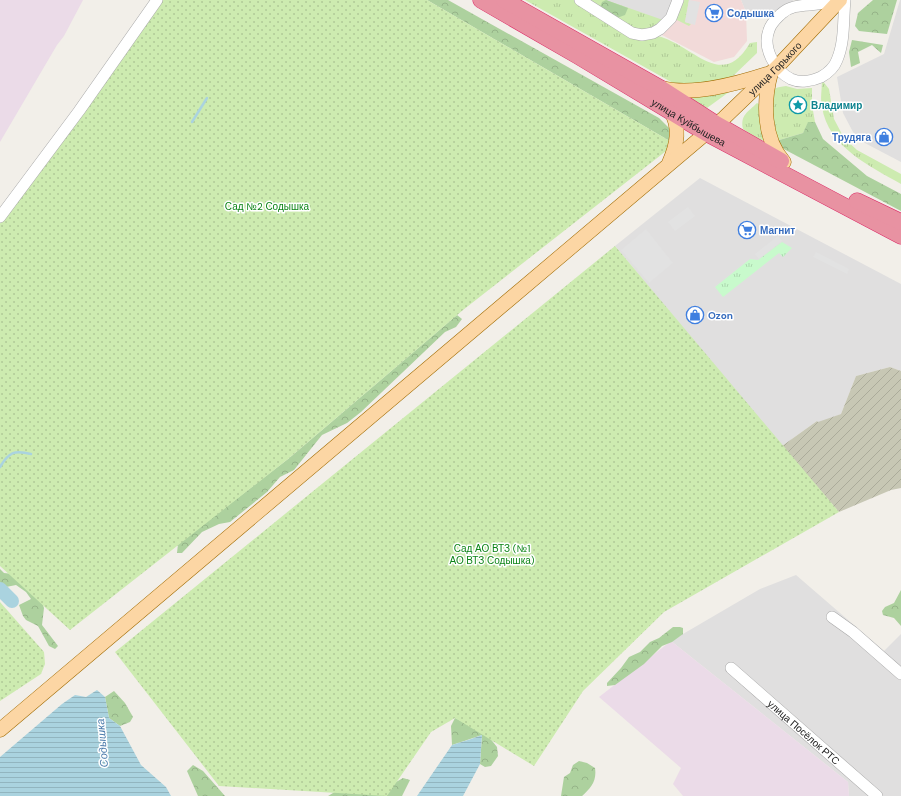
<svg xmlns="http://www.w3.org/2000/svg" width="901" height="796" viewBox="0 0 901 796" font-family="'DM Sans',sans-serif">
<defs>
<pattern id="construction-furrows" width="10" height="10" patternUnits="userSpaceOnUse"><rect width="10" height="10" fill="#c7c7b4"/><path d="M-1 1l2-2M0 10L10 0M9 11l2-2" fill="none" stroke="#abab9a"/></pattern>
<pattern id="grass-tufts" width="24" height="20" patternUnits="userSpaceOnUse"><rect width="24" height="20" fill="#cdebb0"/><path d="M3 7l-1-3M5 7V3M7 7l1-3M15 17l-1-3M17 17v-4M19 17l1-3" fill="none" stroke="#b0c997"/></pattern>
<pattern id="forest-crowns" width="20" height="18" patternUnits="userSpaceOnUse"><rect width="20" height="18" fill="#add19e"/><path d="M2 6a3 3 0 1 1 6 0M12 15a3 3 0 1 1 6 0" fill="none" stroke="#95b388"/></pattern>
<pattern id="park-tufts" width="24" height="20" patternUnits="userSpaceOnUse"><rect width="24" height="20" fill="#c8facc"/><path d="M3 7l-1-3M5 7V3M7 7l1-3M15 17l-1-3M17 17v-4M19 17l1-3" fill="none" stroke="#acd6af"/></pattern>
<pattern id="garden-dots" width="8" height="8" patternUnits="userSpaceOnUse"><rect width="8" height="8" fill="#cdebb0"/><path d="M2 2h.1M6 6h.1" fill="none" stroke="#b0c997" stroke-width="1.8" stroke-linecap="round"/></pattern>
<pattern id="water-rules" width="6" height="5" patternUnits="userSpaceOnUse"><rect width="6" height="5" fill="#aad3df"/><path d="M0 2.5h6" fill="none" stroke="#92b5bf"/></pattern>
</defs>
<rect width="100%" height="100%" fill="#f2efe9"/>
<g fill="#e0dfdf">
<path d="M586,0h88l-8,20 -11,10z"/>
<path d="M741,0h53l-22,16 -26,-4z"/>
<path d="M900,0h1v162l-40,-21 -8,-9 -10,-19 -6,-36 47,-23z"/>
<path d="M700,178l201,106v87l-11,-4 -34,9 -15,38 -23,9 -1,-2 -35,25 -167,-200z"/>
<path d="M796,575l88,76 17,-17v162h-52l-1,-14 -177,-141 89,-52z"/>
</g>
<path fill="#f2dad9" d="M682,0h59l5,12 1,29 -13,16 -20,5 -52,-27 10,-14z"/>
<g fill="#ebdbe8">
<path d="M0,0h83l-19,36 -7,9 -57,97z"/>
<path d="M671,641l177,141 1,14h-166l-10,-12 8,-16 -82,-71z"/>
</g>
<path fill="url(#construction-furrows)" d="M890,367l11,4v117l-10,2 -52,22 -57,-66 35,-25 1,1 23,-8 15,-38z"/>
<g fill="url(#grass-tufts)">
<path d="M525,0h49l63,39c9,-2 18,-5 27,-1 33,12 59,51 86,5l7,-1v11l-26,25 -48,8 -10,-3z"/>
<path d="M592,0h14l57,20 -16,10 -8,1 -48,-30z"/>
<path d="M684,0h5l-4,22 6,2 -2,2 -14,-7 5,-8z"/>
<path d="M822,80l7,9 5,30 10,19 13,12 44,24v10c-31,-18 -73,-37 -79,-77 -2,-8 0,-18 0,-27z"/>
<path d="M786,86l11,3 15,-1v17l3,17 -7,1 -5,10 -27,8 -6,-44c2,-9 7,-10 16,-11z"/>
<path d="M729,92l-22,16 -24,-11z"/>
<path d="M757,103l2,1 1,17 4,18 -3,2 -18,-12c-3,-14 5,-17 14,-26z"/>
</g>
<g fill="url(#forest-crowns)">
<path d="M427,0h21l211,118 20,20 -4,6z"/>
<path d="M606,0l22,8 -3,7 -8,3 -17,-11 2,-5z"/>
<path d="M873,0h24l-10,34 -28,-3 -4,-5 3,-13z"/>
<path d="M852,40l31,5 -2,8 -9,-8 -14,7 2,11 -9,4 -2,-15z"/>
<path d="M808,122h7l8,17 44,37 34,18v17l-123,-65 -2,-5 27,-8z"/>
<path d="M457,315l5,4 -6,8 -11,5 -84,80 -14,11 -25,12 -28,35 -14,7 -13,15 -37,30 -11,2 -17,8 -20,21h-5l1,-9 110,-85z"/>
<path d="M0,569l4,4 18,2 21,30 1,3 -2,17 16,21 -3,3 -6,-3 -11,-20 -12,-6 -3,-4 -4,-11 12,-6 -5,-7 -10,-7 -15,3 -1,2z"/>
<path d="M901,590v36l-7,-8 -11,-3 -1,-4 3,-4 9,-4z"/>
<path d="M673,627h7l3,1v6l-11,8 -10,4 -18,18 -29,21 -8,1v-3l14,-15 8,-11 11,-5 10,-10 9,-4z"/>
<path d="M114,691l11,12 8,14 -3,5 -10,4 -11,-8 -4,-21z"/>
<path d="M455,718l30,14 12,15 1,9 -7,10 -6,1 -5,-3 2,-29 -30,10 -1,-19z"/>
<path d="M579,761l8,2 8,5c2,13 -4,20 -13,28h-21l3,-19 6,-4 3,-8z"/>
<path d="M193,765l10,6 22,25h-27l-11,-25z"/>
<path d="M403,778l7,2 -8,16h-74l10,-6h44z"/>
</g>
<path fill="url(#park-tufts)" d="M782,242l10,6 -9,9 -4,-4 -56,44 -8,-10 35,-28 8,1z"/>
<g fill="url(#garden-dots)">
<path d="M162,0h265l248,144 -212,166 -175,149 -218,171 -70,-64v-343z"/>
<path d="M615,246l224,266 -175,100 -81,79 -49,75 -79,-48 -24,14 -44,64 -168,-10 -104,-134z"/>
<path d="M0,602l44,50 1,12 -4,10 -41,27z"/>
</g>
<g fill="#e2e2e2">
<path d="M689,0l11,2 -5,23 -10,-3z"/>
<path d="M688,207l7,9 -20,15 -7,-9z"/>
<path d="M646,229l27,34 -24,20 -28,-33z"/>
<path d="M778,236l4,5 -23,18 -4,-5z"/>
<path d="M816,252l33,17 -2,5 -34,-17z"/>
</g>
<g fill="url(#water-rules)">
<path d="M97,690l8,7 4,21 11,8 21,39 25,22 5,9h-171v-39l62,-53 13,-9 11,2z"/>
<path d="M482,735l-2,29 -17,32h-46l35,-51 19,-6z"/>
</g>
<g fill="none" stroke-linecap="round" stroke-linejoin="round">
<g stroke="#aad3df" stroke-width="2.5">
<path d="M192,122l15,-24"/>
<path d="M0,467c9,-15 14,-17 31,-13"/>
</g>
<path stroke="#aad3df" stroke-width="14" d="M0,589l12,12"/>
<defs>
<g id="minor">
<path d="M580,0l52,33 10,2 11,-2 7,-4 11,-11 7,-18"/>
<path d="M833,0c-17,9 -37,0 -52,14 -5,5 -10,9 -12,16 -7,18 6,41 22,49 9,4 21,2 30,-2 7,-4 13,-9 16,-17 8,-19 6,-40 8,-60"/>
<path d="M0,217l79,-106 78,-111"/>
<path d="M832,617l21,15 48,42"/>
<path id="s1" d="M731,668l146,128"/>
</g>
<g id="major">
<path d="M771,73c-8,29 -8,66 13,89"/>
<path d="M662,88c31,8 74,-4 105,-14"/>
<path d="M669,163c8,-18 12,-36 1,-53"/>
<path id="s2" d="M0,730l724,-612 54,-52 62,-66"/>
</g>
<g id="highway">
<path id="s3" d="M481,0l97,56 128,77 195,103"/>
<path d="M504,0l156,88 56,36 65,37"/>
<path d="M857,201l44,21"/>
</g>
</defs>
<use href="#minor" stroke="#a9a9a9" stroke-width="12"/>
<use href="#major" stroke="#a06b00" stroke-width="15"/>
<use href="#highway" stroke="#dc2a67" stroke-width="17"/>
<use href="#minor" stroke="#fff" stroke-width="11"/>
<use href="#major" stroke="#fcd6a4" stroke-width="14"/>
<use href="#highway" stroke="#e892a2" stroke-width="16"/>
</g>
<defs>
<symbol id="supermarket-ring" viewBox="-11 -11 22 22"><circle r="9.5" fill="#fff" stroke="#3f7fe0" stroke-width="1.5"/><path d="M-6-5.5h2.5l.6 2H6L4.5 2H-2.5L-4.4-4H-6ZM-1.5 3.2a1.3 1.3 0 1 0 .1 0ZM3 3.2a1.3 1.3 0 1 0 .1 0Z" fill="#3f7fe0"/></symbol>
<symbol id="sight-ring" viewBox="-11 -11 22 22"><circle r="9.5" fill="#fff" stroke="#0f9aa8" stroke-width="1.5"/><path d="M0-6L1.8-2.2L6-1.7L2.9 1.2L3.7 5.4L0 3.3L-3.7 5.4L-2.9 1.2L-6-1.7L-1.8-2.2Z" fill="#0f9aa8"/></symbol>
<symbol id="shop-ring" viewBox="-11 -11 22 22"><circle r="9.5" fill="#fff" stroke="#3f7fe0" stroke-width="1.5"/><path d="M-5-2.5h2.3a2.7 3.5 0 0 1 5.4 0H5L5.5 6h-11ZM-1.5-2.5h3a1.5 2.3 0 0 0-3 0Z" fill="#3f7fe0"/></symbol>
</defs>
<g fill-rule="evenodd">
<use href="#supermarket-ring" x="704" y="3" width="20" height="20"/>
<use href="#sight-ring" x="788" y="95" width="20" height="20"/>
<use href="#shop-ring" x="874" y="127" width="20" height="20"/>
<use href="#supermarket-ring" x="737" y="220" width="20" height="20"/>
<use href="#shop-ring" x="685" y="305" width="20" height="20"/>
</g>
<g text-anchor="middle" stroke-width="3" stroke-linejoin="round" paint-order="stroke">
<g font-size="10" font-weight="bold" fill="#366cbe" stroke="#fff" text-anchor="start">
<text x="727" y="17">Содышка</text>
<text x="871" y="141" text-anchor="end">Трудяга</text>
<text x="760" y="234">Магнит</text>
<text x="708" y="319">Ozon</text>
</g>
<g font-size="10" fill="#222" stroke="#fff">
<text dy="4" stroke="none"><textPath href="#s2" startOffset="1019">улица Горького</textPath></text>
<text dy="4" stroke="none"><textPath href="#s3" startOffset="241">улица Куйбышева</textPath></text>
<text dy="4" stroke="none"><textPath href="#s1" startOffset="97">улица Посёлок РТС</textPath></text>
</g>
<g font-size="10" font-weight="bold" fill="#0d838f" stroke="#fff" text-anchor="start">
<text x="811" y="109">Владимир</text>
</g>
<g font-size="10" fill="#0c8416" stroke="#fff">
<text x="267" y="210">Сад №2 Содышка</text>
<text x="492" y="552">Сад АО ВТЗ (№1<tspan x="492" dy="12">АО ВТЗ Содышка)</tspan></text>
</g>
<g font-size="11" font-style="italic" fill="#4a7aab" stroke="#fff">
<text transform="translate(102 743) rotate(-95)" y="4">Содышка</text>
</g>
</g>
</svg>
